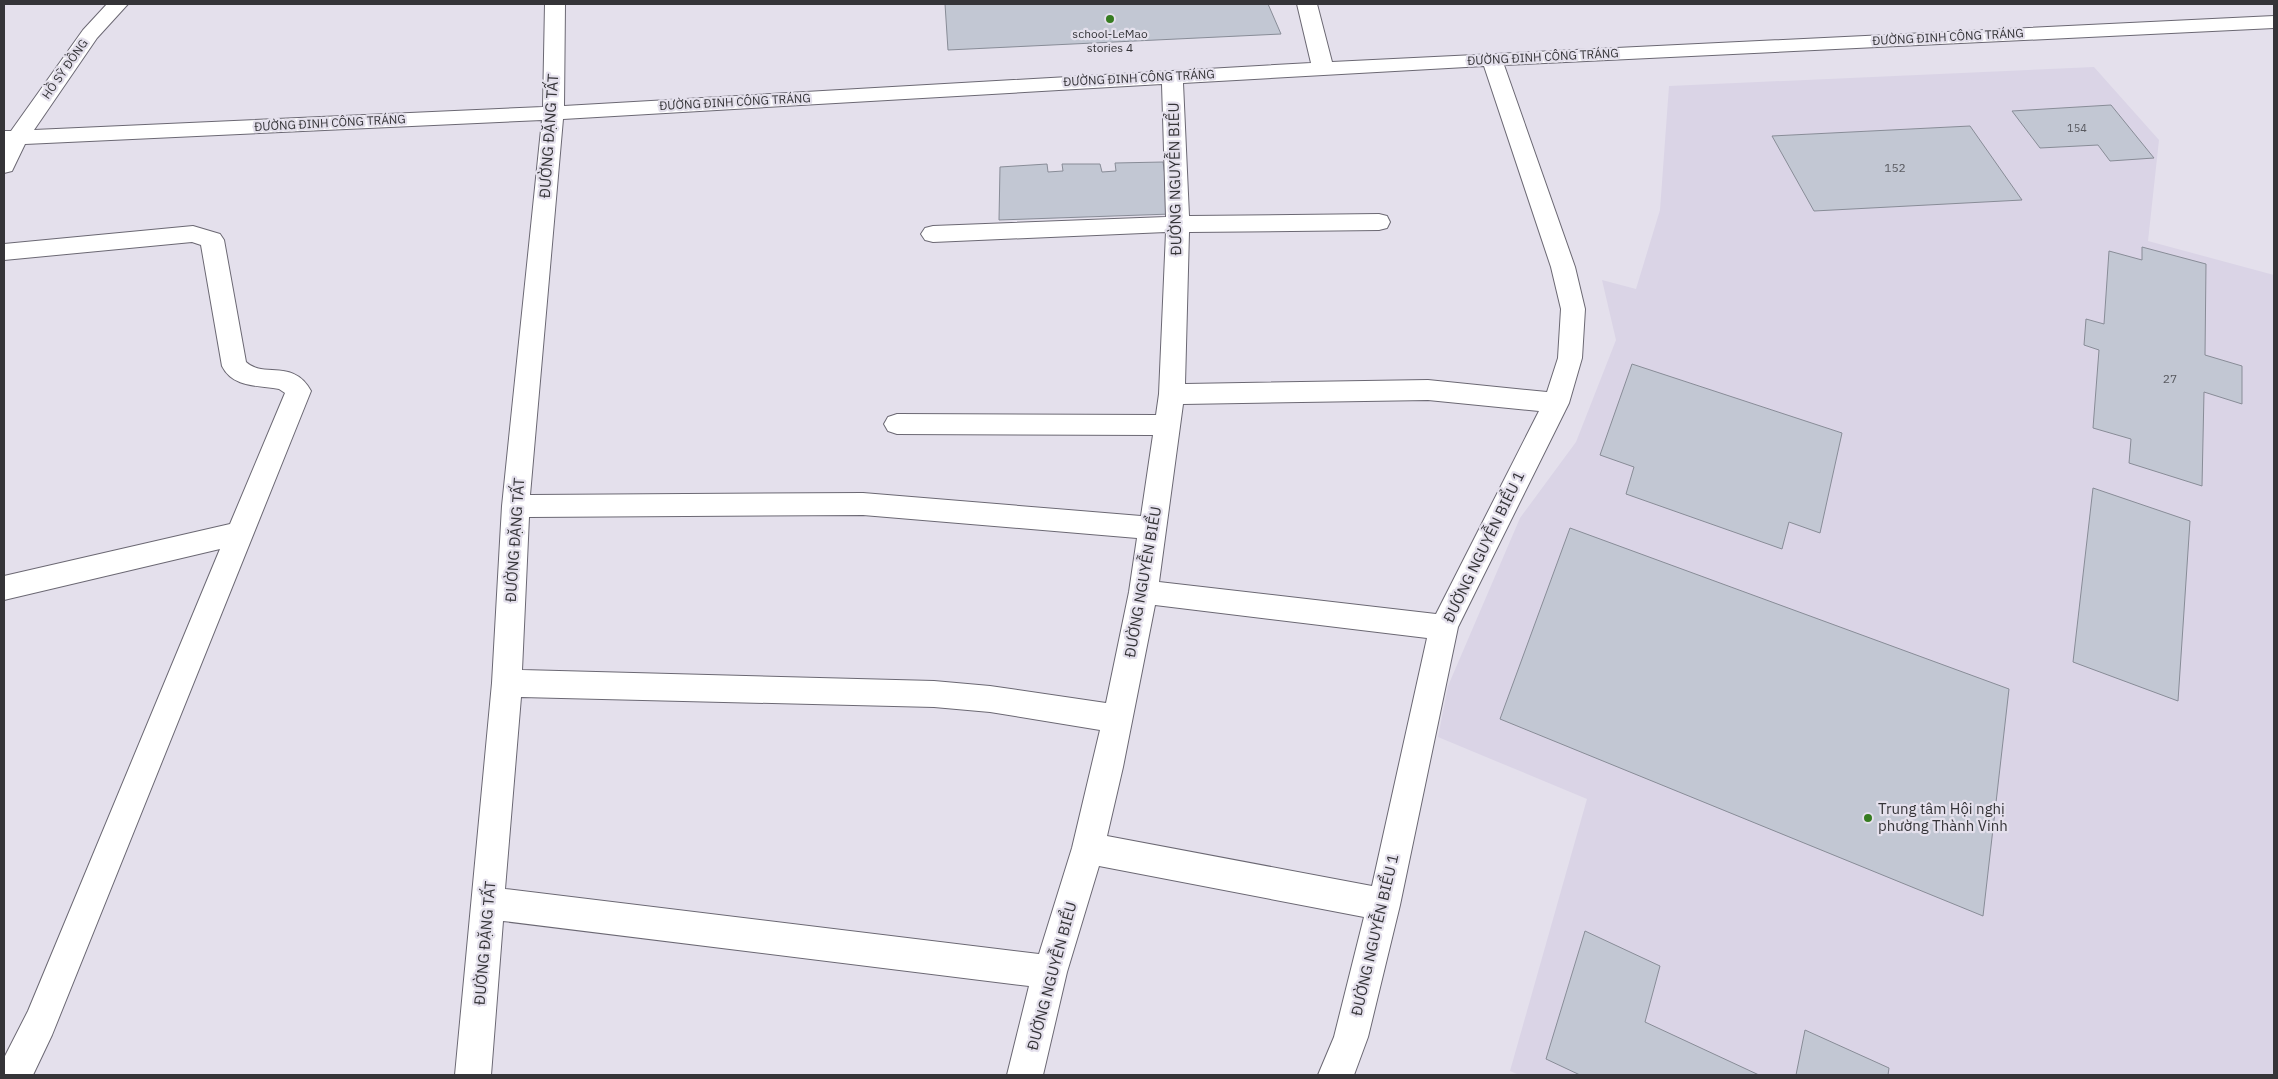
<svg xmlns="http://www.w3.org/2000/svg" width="2278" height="1079" viewBox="0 0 2278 1079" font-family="'IBM Plex Sans',sans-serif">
<rect width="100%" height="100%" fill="#e4e0ec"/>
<path fill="#dad4e6" d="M2094,67l65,73 -11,101 126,34v800h-755l-9,-4 77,-272 -149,-62 10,-51 72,-168 56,-76 40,-102 -14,-60 34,9 24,-79 9,-124z"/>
<g fill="#c2c7d3" stroke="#888c97">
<path d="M945,4h323l13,30 -333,16z"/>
<path d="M2111,105l43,53 -44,3 -12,-16 -58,3 -28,-37z"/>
<path d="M1970,126l52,74 -208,11 -42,-75z"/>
<path d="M1163,162l8,52 -172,6 1,-53 47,-3 1,8 15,-1 -1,-7h38l2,8 14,-1 -1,-8z"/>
<path d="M2142,247l64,17 -1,91 37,11v38l-38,-12 -2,94 -73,-23 2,-24 -38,-11 6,-78 -15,-5 2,-26 18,5 5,-73 33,9z"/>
<path d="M1632,364l210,69 -22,100 -31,-11 -7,27 -156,-55 8,-27 -34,-12z"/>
<path d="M2093,488l97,33 -12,180 -105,-39z"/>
<path d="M1570,528l439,161 -26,227 -483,-197z"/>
<path d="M1585,931l75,35 -15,56 114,53h-179l-34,-16z"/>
<path d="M1805,1030l84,38 -1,7h-92z"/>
</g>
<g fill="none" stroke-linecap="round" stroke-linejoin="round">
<defs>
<g id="minor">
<path d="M107,4h21l-31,34 -63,92 509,-23 2,-103h20l-1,102 747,-43 -14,-59h20l15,58 942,-46v12l-770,37 71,202 10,42 -3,49 -13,45 -111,224 -58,278 -32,132 -14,38h-36l16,-38 30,-120 -265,-51 -32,106 -24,103h-36l22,-89 -526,-65 -12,154h-36l37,-392 10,-177 40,-386 -517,24 -13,27 -8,2v-42h7l72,-101zM1484,66l67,201 10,42 -3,49 -11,34 -119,-12 -243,4 4,-152 190,-2 8,-2 3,-6 -3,-6 -8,-2 -190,2 -6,-133zM1162,84l4,133 -233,9 -8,2 -4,6 4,6 8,2 233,-10 -7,162 -3,21 -259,-1 -9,3 -4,7 4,7 9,3 256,1 -12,81 -278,-23 -333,2 33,-376zM1428,400l111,11 -103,203 -277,-32 24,-178zM863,515l274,23 -8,54 -23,111 -116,-17 -56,-5 -412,-11 7,-153zM1155,605l272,33 -55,248 -265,-50 16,-69zM521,697l413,10 56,5 110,18 -28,118 -33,106 -534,-65z"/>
<path d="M193,226l27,8 4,6 22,122c18,17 47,-4 65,29l-259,644 -19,40h-29v-17l24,-47 192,-462 -216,51v-24l226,-52 55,-131 -6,-4c-21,-4 -46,-1 -57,-23l-21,-121 -9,-3 -188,18v-16z"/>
</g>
</defs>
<use href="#minor" stroke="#6b6873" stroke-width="2"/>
<use href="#minor" fill="#fff" fill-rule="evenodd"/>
</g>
<g fill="#367c20" stroke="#e4e0ec" stroke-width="2">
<circle cx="1110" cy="19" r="5"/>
<circle cx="1868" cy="818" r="5"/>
</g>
<g text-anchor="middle" stroke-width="4.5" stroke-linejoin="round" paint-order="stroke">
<g font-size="11" fill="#58595f">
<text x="2077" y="132">154</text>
</g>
<g font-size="12" fill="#353438" stroke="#e4e0ec">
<text x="1110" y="38">school-LeMao<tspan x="1110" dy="14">stories 4</tspan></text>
</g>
<g font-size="12" fill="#353438" stroke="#e4e0ec">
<text transform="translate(1948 37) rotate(-3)" y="4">ĐƯỜNG ĐINH CÔNG TRÁNG</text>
<text transform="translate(1543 57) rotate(-3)" y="4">ĐƯỜNG ĐINH CÔNG TRÁNG</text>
<text transform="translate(65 69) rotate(-55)" y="4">HỒ SỸ ĐỒNG</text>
<text transform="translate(1139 78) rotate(-3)" y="4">ĐƯỜNG ĐINH CÔNG TRÁNG</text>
<text transform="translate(735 102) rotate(-3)" y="4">ĐƯỜNG ĐINH CÔNG TRÁNG</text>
<text transform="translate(330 123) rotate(-3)" y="4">ĐƯỜNG ĐINH CÔNG TRÁNG</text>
</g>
<g font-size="12" fill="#58595f">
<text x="1895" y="172">152</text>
<text x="2170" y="383">27</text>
</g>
<g font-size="15" fill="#353438" stroke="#e4e0ec">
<text transform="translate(549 136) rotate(-86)" y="5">ĐƯỜNG ĐẶNG TẤT</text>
<text transform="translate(1175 179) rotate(-91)" y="5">ĐƯỜNG NGUYỄN BIỂU</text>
<text transform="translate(515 540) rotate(-86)" y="5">ĐƯỜNG ĐẶNG TẤT</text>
<text transform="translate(1484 547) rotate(-64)" y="5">ĐƯỜNG NGUYỄN BIỂU 1</text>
<text transform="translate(1143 582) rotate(-80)" y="5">ĐƯỜNG NGUYỄN BIỂU</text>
<text transform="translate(1375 935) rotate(-77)" y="5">ĐƯỜNG NGUYỄN BIỂU 1</text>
<text transform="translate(485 943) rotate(-85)" y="5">ĐƯỜNG ĐẶNG TẤT</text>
<text transform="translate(1052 976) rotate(-75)" y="5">ĐƯỜNG NGUYỄN BIỂU</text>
</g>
<g font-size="15" fill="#353438" stroke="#e4e0ec" text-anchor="start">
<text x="1878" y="814">Trung tâm Hội nghị<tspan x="1878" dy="17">phường Thành Vinh</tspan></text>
</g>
</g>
<rect width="2278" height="1079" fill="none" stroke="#353438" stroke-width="10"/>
</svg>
